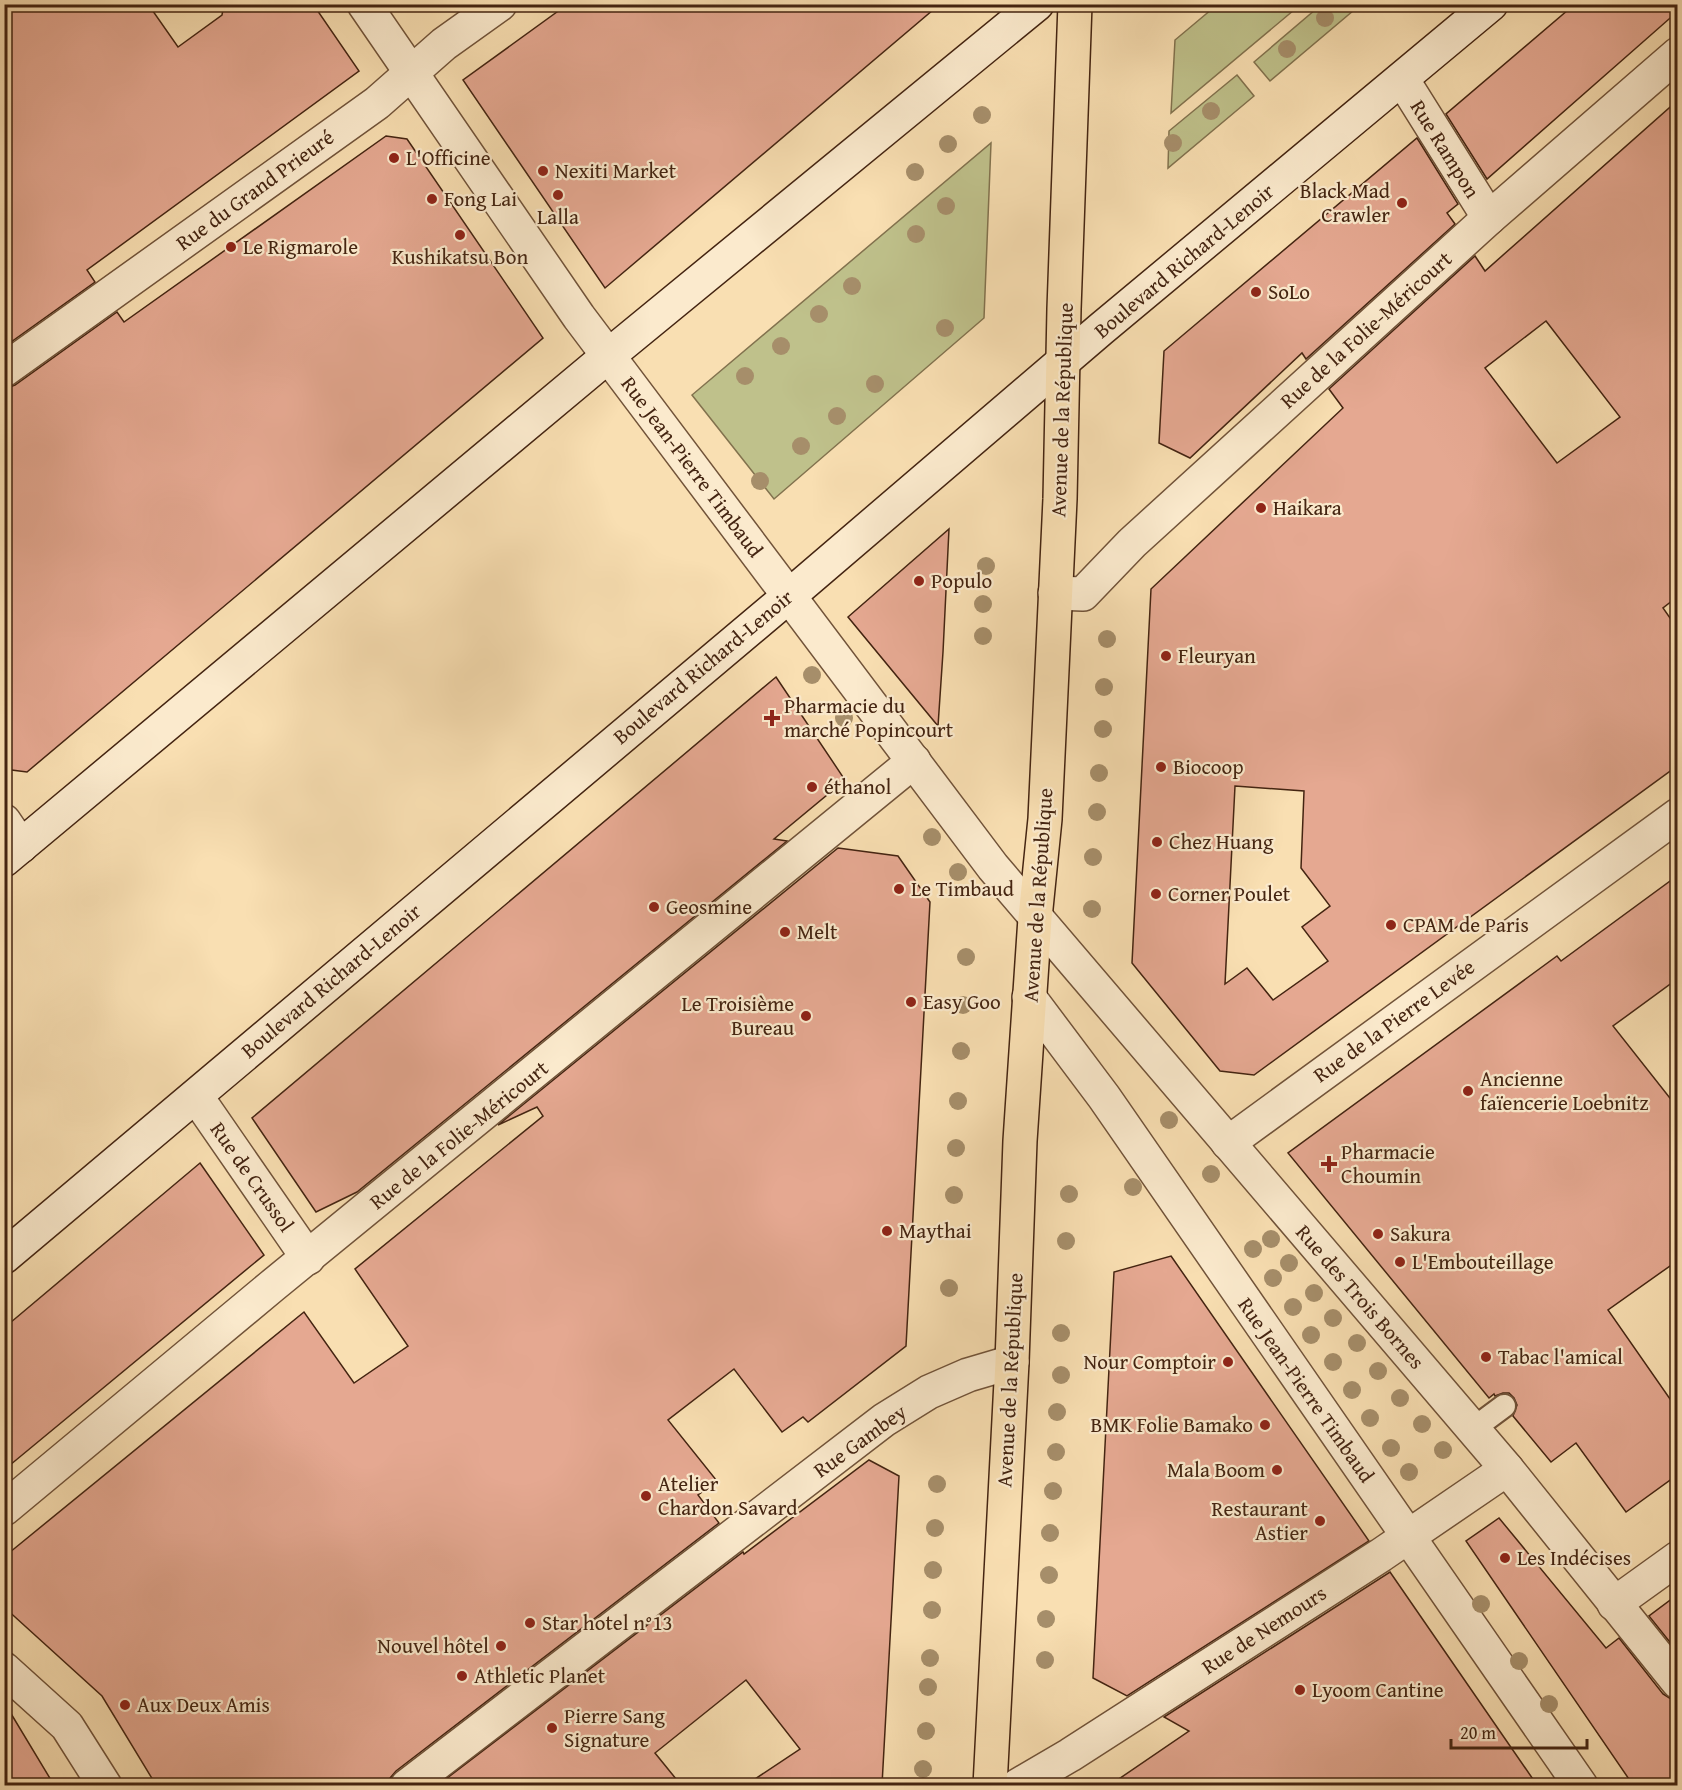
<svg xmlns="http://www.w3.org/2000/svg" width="1682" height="1790" viewBox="0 0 1682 1790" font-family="'Gentium Book Plus',serif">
<rect width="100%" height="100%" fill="#f9dfb2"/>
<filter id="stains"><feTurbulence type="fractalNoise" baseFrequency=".00333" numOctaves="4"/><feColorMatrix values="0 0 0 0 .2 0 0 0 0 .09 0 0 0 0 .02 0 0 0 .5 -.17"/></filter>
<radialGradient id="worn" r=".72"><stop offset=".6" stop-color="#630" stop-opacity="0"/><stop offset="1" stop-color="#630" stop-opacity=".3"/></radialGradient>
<g fill="#bfc18b" stroke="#82724e" stroke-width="1.5">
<path d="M1218,4l82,1 -129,108 4,-73z"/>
<path d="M1322,4l38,1 -90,76 -16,-19z"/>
<path d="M1237,75l17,21 -86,72 1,-37z"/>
<path d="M991,143l-7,175 -210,181 -82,-104z"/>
</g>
<g fill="#e5a891" stroke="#442411" stroke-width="1.5" fill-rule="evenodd">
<path d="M4,4h144l30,43 44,-32 2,-11h89l46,67 -272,199 8,12 -91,65z"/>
<path d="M568,4h372l-335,284 -142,-208z"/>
<path d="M1575,4h102v8l-190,167 -41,-65z"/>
<path d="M1677,101v496l-14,11 14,20v138l-423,309 -34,-4 -88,-108 19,-374 192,-181 -14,-19 146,-133 10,15zM1546,321l74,96 -63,46 -72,-95zM1235,786l69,5 -3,77 29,38 -28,21 26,34 -55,39 -26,-32 -22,16z"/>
<path d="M386,136l21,3 136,199 -516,434 -23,-3v-380l11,-4 102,-73 7,10z"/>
<path d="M1417,138l41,66 -11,9 8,11 -149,135 -4,-6 -112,105 -31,-15 5,-92z"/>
<path d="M949,529l-6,123 -5,74 -90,-109z"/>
<path d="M776,677l69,103 -71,59 13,2 -430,351 -41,20 -64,-94z"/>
<path d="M838,848l60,8 32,46 -24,444 -98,76 -5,-5 -21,15 -48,-63 -66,51 49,61 -19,14 21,28 -323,248 -6,7 -1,7h-233l-54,-89 -98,-89v-50l300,-245 50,71 54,-37 -53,-77 188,-153 -6,-9 -39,18z"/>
<path d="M1677,876v103l-64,47 64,81v154l-69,49 69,99v66l-51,37 -50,-69 -25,19 -38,-46 4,-11 -3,-7 -5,-5h-6l-8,3 -1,-2 -5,4 -201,-245 269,-197 4,5z"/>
<path d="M200,1163l64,92 -260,215v-142z"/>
<path d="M1171,1256l198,285 -242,155 -34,-18 21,-406z"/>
<path d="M869,1460l30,16 -17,309h-136l54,-36 -54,-69 -91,73 26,32h-243l305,-233 1,2z"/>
<path d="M1499,1518l107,130 13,-10 44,56 8,5 6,1v85h-44l-167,-244z"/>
<path d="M1390,1572l147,213h-427l79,-54 -25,-14z"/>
<path d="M1677,1595v56l-28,-35z"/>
<path d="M4,1702l50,83h-50z"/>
</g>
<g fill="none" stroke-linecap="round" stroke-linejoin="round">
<defs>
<path id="lane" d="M1473,1429l31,-23"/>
<g id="street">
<path d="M364,4l215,313 414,550 514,602 171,213"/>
<path d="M1402,79l87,139"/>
<path d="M4,370l373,-267 67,-59 56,-40"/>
<path d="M1055,593l28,1 49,-51 357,-325 189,-164"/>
<path d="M4,821l17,25"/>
<path d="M1029,997l75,100 477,689"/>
<path d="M196,1096l112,162"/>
<path d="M1228,1143l450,-328"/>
<path d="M4,1509l268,-223 642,-525"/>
<path d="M1614,1604l64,-46"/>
<path d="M4,1669l63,57 38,60"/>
<path d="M407,1786l477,-366 45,-28 39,-17 44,-13"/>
<path d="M1017,1786l53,-31 311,-200 126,-86"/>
</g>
<g id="secondary">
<path d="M4,860l604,-504 429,-352"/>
<path d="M4,1257l785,-661 312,-267 390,-325"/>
</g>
<path id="primary" d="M990,1786l22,-424 8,-221 15,-223 10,-99 15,-320 4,-190 11,-305"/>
</defs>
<use href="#lane" stroke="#715339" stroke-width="26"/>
<use href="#street" stroke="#715339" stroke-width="36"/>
<use href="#secondary" stroke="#442411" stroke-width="36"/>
<use href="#primary" stroke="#442411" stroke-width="36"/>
<use href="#lane" stroke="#fbeacd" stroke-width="22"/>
<use href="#street" stroke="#fbeacd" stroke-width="33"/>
<use href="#secondary" stroke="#fbeacd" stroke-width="33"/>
<use href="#primary" stroke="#f9dfb2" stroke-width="33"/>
</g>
<g fill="#a68e6a">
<circle cx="1325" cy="18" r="9"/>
<circle cx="1287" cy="49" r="9"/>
<circle cx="1211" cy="111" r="9"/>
<circle cx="982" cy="115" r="9"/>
<circle cx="1173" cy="143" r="9"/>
<circle cx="948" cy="144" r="9"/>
<circle cx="915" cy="172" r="9"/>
<circle cx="946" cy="206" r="9"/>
<circle cx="916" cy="234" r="9"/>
<circle cx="852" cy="286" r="9"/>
<circle cx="819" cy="314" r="9"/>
<circle cx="945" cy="328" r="9"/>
<circle cx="781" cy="346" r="9"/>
<circle cx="745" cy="376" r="9"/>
<circle cx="875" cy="384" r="9"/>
<circle cx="837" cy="416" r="9"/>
<circle cx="801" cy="446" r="9"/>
<circle cx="760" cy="481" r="9"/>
<circle cx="986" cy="566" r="9"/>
<circle cx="983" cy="604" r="9"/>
<circle cx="983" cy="636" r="9"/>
<circle cx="1107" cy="639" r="9"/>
<circle cx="812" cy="675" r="9"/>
<circle cx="1104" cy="687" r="9"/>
<circle cx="844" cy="718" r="9"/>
<circle cx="1103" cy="729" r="9"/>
<circle cx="1099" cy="773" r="9"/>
<circle cx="1097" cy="812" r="9"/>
<circle cx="932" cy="837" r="9"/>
<circle cx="1093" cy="857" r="9"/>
<circle cx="958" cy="872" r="9"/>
<circle cx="1092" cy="909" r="9"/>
<circle cx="966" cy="957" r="9"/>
<circle cx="963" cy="1005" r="9"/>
<circle cx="961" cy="1051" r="9"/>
<circle cx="958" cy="1101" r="9"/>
<circle cx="1169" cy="1120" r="9"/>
<circle cx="956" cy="1148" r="9"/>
<circle cx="1211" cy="1174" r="9"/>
<circle cx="1133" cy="1187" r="9"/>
<circle cx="1069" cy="1194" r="9"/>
<circle cx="954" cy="1195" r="9"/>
<circle cx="1271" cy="1239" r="9"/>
<circle cx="1066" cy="1241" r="9"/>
<circle cx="1253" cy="1249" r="9"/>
<circle cx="1289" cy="1263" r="9"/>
<circle cx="1273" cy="1278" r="9"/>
<circle cx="949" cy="1288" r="9"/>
<circle cx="1314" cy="1293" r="9"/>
<circle cx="1293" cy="1307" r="9"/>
<circle cx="1333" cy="1318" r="9"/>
<circle cx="1061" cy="1333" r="9"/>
<circle cx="1311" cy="1335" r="9"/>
<circle cx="1357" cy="1343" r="9"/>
<circle cx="1333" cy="1362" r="9"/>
<circle cx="1378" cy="1371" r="9"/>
<circle cx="1061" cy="1375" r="9"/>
<circle cx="1352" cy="1390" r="9"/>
<circle cx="1400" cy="1398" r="9"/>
<circle cx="1057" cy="1412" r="9"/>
<circle cx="1370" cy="1418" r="9"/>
<circle cx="1422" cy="1424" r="9"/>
<circle cx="1391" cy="1448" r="9"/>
<circle cx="1443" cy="1450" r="9"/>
<circle cx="1056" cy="1452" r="9"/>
<circle cx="1409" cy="1472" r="9"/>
<circle cx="937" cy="1484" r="9"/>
<circle cx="1053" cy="1491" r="9"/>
<circle cx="935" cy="1528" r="9"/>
<circle cx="1050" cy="1533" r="9"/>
<circle cx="933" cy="1570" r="9"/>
<circle cx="1049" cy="1575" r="9"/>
<circle cx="1481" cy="1604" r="9"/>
<circle cx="932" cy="1610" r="9"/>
<circle cx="1046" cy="1619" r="9"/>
<circle cx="930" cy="1658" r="9"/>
<circle cx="1045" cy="1660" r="9"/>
<circle cx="1519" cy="1661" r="9"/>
<circle cx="928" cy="1687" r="9"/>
<circle cx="1549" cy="1704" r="9"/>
<circle cx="926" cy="1731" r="9"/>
<circle cx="923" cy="1769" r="9"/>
</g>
<g fill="#8f2418" stroke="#fbeacd" stroke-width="2">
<circle cx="394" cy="158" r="6"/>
<circle cx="543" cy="171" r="6"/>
<circle cx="558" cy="195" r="6"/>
<circle cx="432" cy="199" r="6"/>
<circle cx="1402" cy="203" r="6"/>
<circle cx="460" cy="235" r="6"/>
<circle cx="231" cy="247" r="6"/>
<circle cx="1256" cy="292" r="6"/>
<circle cx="1261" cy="508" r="6"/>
<circle cx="919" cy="581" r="6"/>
<circle cx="1166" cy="656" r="6"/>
<path d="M769 709h6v6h6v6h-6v6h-6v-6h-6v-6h6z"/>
<circle cx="1161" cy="767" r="6"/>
<circle cx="812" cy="787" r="6"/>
<circle cx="1157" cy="842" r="6"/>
<circle cx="899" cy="889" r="6"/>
<circle cx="1156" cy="894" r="6"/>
<circle cx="654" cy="907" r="6"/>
<circle cx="1391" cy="925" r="6"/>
<circle cx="785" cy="932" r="6"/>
<circle cx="911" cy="1002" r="6"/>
<circle cx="806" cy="1016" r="6"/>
<circle cx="1468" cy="1091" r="6"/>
<path d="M1326 1155h6v6h6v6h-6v6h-6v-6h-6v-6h6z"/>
<circle cx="887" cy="1231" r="6"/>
<circle cx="1378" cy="1234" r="6"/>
<circle cx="1400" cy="1262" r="6"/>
<circle cx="1486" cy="1357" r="6"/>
<circle cx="1228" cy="1362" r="6"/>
<circle cx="1265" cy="1425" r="6"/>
<circle cx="1277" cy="1470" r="6"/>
<circle cx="646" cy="1496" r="6"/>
<circle cx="1320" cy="1521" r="6"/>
<circle cx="1505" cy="1558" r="6"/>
<circle cx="530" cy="1623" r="6"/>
<circle cx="501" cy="1646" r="6"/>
<circle cx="462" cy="1676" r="6"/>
<circle cx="1300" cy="1690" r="6"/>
<circle cx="125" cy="1705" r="6"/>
<circle cx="552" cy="1728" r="6"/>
</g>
<g text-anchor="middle" stroke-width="4.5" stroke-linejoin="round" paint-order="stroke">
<g font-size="21" fill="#442411" stroke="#fbeacd">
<text transform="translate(1445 149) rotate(58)" y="7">Rue Rampon</text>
<text transform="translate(255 190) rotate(-36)" y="7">Rue du Grand Prieuré</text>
<text transform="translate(1184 261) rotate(-40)" y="7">Boulevard Richard-Lenoir</text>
<text transform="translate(1366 330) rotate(-42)" y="7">Rue de la Folie-Méricourt</text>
<text transform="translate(1062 410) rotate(-88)" y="7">Avenue de la République</text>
<text transform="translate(692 467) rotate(53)" y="7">Rue Jean-Pierre Timbaud</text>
<text transform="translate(703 667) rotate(-40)" y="7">Boulevard Richard-Lenoir</text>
<text transform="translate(1038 895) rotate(-86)" y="7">Avenue de la République</text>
<text transform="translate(331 981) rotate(-40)" y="7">Boulevard Richard-Lenoir</text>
<text transform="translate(1394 1021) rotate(-36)" y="7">Rue de la Pierre Levée</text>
<text transform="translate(459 1135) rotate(-39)" y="7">Rue de la Folie-Méricourt</text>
<text transform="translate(252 1177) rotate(55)" y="7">Rue de Crussol</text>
<text transform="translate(1360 1297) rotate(49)" y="7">Rue des Trois Bornes</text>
<text transform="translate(1010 1380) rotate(-87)" y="7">Avenue de la République</text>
<text transform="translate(1306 1390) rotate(55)" y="7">Rue Jean-Pierre Timbaud</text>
<text transform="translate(860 1441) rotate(-36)" y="7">Rue Gambey</text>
<text transform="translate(1264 1630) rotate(-33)" y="7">Rue de Nemours</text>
</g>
<g font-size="21" fill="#442411" stroke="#fbeacd" text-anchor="start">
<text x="406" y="165">L'Officine</text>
<text x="555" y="178">Nexiti Market</text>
<text x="1390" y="198" text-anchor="end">Black Mad<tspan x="1390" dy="24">Crawler</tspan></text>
<text x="444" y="206">Fong Lai</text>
<text x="558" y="224" text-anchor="middle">Lalla</text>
<text x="243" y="254">Le Rigmarole</text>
<text x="460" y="264" text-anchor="middle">Kushikatsu Bon</text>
<text x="1268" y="299">SoLo</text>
<text x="1273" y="515">Haikara</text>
<text x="931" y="588">Populo</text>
<text x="1178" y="663">Fleuryan</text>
<text x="784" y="713">Pharmacie du<tspan x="784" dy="24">marché Popincourt</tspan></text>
<text x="1173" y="774">Biocoop</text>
<text x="824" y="794">éthanol</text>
<text x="1169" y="849">Chez Huang</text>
<text x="911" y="896">Le Timbaud</text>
<text x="1168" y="901">Corner Poulet</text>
<text x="666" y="914">Geosmine</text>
<text x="1403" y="932">CPAM de Paris</text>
<text x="797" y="939">Melt</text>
<text x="923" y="1009">Easy Goo</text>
<text x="794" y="1011" text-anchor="end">Le Troisième<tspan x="794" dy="24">Bureau</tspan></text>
<text x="1480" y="1086">Ancienne<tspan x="1480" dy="24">faïencerie Loebnitz</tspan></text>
<text x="1341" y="1159">Pharmacie<tspan x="1341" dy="24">Choumin</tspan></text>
<text x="899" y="1238">Maythai</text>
<text x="1390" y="1241">Sakura</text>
<text x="1412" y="1269">L'Embouteillage</text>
<text x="1498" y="1364">Tabac l'amical</text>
<text x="1216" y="1369" text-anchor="end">Nour Comptoir</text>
<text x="1253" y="1432" text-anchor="end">BMK Folie Bamako</text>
<text x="1265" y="1477" text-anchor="end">Mala Boom</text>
<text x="658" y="1491">Atelier<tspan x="658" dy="24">Chardon Savard</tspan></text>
<text x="1308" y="1516" text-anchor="end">Restaurant<tspan x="1308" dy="24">Astier</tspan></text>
<text x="1517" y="1565">Les Indécises</text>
<text x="542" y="1630">Star hotel n°13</text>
<text x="489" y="1653" text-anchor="end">Nouvel hôtel</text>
<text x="474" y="1683">Athletic Planet</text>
<text x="1312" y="1697">Lyoom Cantine</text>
<text x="137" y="1712">Aux Deux Amis</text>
<text x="564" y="1723">Pierre Sang<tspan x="564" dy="24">Signature</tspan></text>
</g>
</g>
<rect width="1682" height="1790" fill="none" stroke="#f9dfb2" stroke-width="24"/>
<rect x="6" y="6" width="1670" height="1778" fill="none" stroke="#442411" stroke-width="3"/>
<rect x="12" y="12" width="1658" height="1766" fill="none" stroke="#442411" stroke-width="1.5"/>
<path d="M1451 1739v9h136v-9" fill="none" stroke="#442411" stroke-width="3"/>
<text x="1460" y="1739" font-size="18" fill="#442411" stroke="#fbeacd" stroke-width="4.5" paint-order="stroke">20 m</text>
<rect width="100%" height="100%" filter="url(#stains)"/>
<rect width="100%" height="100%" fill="url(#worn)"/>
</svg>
